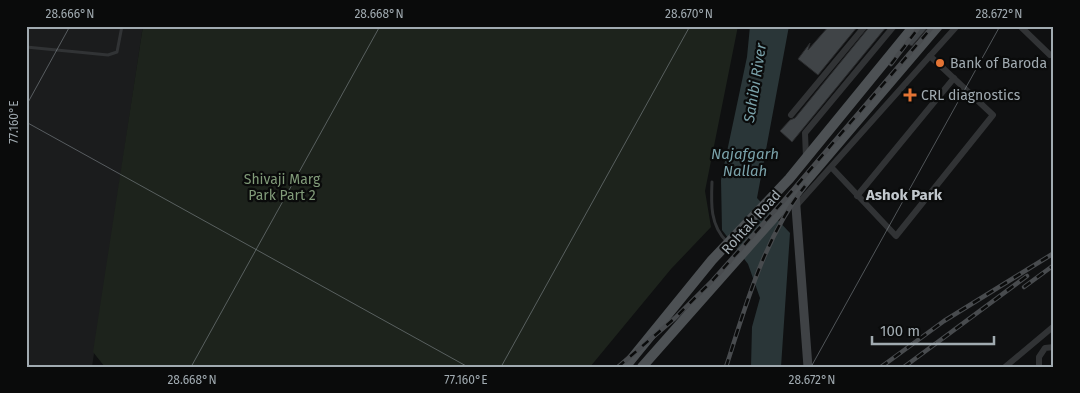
<svg xmlns="http://www.w3.org/2000/svg" width="1080" height="393" viewBox="0 0 1080 393" font-family="'Fira Sans',sans-serif">
<rect width="100%" height="100%" fill="#0f1011"/>
<path fill="#1b1c1d" d="M26,26h117l-51,341h-66z"/>
<path fill="#1d231c" d="M143,26h595l-33,165 6,36 -40,42 -81,98h-485l-12,-15z"/>
<path fill="#2a3638" d="M750,26h39l-32,172 33,35 -9,134h-30l1,-40 8,-29 -12,-34 -26,-34 -1,-50 26,-123z"/>
<g fill="#404447" stroke="#292a2c">
<path d="M829,26h29l-40,49 -20,-16 12,-16 -2,7z"/>
<path d="M870,26h17l-95,116 -12,-11 10,-11 5,-2z"/>
<path d="M921,26h8l-17,20 -4,-2z"/>
</g>
<g fill="none" stroke-linecap="round" stroke-linejoin="round">
<g stroke="#313335" stroke-width="3">
<path d="M26,47l82,8 9,-3 5,-26"/>
<path d="M712,182c-1,22 -2,43 15,60"/>
</g>
<g stroke="#313335" stroke-width="6">
<path d="M1020,26l30,29"/>
<path d="M791,115l74,-89"/>
<path d="M806,158l-1,-25 89,-107"/>
<path d="M832,168l64,68 97,-121 -63,-59 27,-30"/>
<path d="M857,196l97,-118"/>
<path d="M796,206l134,-150"/>
<path d="M1005,367l49,-41"/>
<path d="M1039,367v-10l6,-9 9,-1"/>
</g>
<path stroke="#3f4245" stroke-width="9" d="M795,194l13,173"/>
<g stroke="#4d5154" stroke-width="10">
<path d="M625,367l87,-107 77,-81 125,-153"/>
<path d="M642,367l153,-173 143,-168"/>
</g>
<defs>
<g id="rail">
<path d="M891,64l29,-38"/>
<path d="M1024,287l30,-22"/>
<path d="M618,367l57,-49 38,-38 73,-82 147,-172"/>
<path d="M726,367c20,-62 38,-129 79,-181"/>
<path d="M881,367l63,-46 110,-68"/>
<path d="M904,367l123,-91"/>
</g>
</defs>
<use href="#rail" stroke="#484b4e" stroke-width="4.5"/>
<use href="#rail" stroke="#0a0b0b" stroke-width="2.5" stroke-dasharray="8" stroke-linecap="butt"/>
</g>
<path fill="none" stroke="#a1abb1" stroke-width="1" stroke-opacity="0.45" d="M26,106l44,-80M26,122l442,245M191,367l189,-341M501,367l189,-341M811,367l189,-341"/>
<g fill="#e47434" stroke="#0a0b0b" stroke-width="2">
<circle cx="940" cy="63" r="5"/>
<path d="M907.5 87.5h5v5h5v5h-5v5h-5v-5h-5v-5h5z"/>
</g>
<g text-anchor="middle" stroke-width="4.5" stroke-linejoin="round" paint-order="stroke">
<g font-size="14" fill="#a1abb1" stroke="#0a0b0b" text-anchor="start">
<text x="950" y="68">Bank of Baroda</text>
<text x="921" y="100">CRL diagnostics</text>
</g>
<g font-size="14" fill="#819b79" stroke="#0a0b0b">
<text x="282" y="184">Shivaji Marg<tspan x="282" dy="16">Park Part 2</tspan></text>
</g>
<g font-size="14" fill="#a1abb1" stroke="#0a0b0b">
<text transform="translate(751 222) rotate(-48)" y="5">Rohtak Road</text>
</g>
<g font-size="15" font-style="italic" fill="#7aa2aa" stroke="#0a0b0b">
<text transform="translate(755 83) rotate(-81)" y="5">Sahibi River</text>
<text x="745" y="159">Najafgarh<tspan x="745" dy="17">Nallah</tspan></text>
</g>
<g font-size="15" font-weight="bold" fill="#c2c8cd" stroke="#0a0b0b">
<text x="904" y="200">Ashok Park</text>
</g>
</g>
<rect width="1080" height="393" fill="none" stroke="#0a0b0b" stroke-width="55"/>
<path d="M872 336v8h122v-8" fill="none" stroke="#a1abb1" stroke-width="2.5"/>
<text x="880" y="336" font-size="15" fill="#a1abb1" stroke="#0a0b0b" stroke-width="4" paint-order="stroke">100 m</text>
<rect x="28" y="28" width="1024" height="338" fill="none" stroke="#a1abb1" stroke-width="2"/>
<g font-size="12" text-anchor="middle" fill="#a1abb1">
<text x="70" y="18">28.666°N</text>
<text x="379" y="18">28.668°N</text>
<text x="689" y="18">28.670°N</text>
<text x="999" y="18">28.672°N</text>
<text transform="translate(14 122) rotate(-90)" y="4">77.160°E</text>
<text x="192" y="384">28.668°N</text>
<text x="466" y="384">77.160°E</text>
<text x="812" y="384">28.672°N</text>
</g>
</svg>
